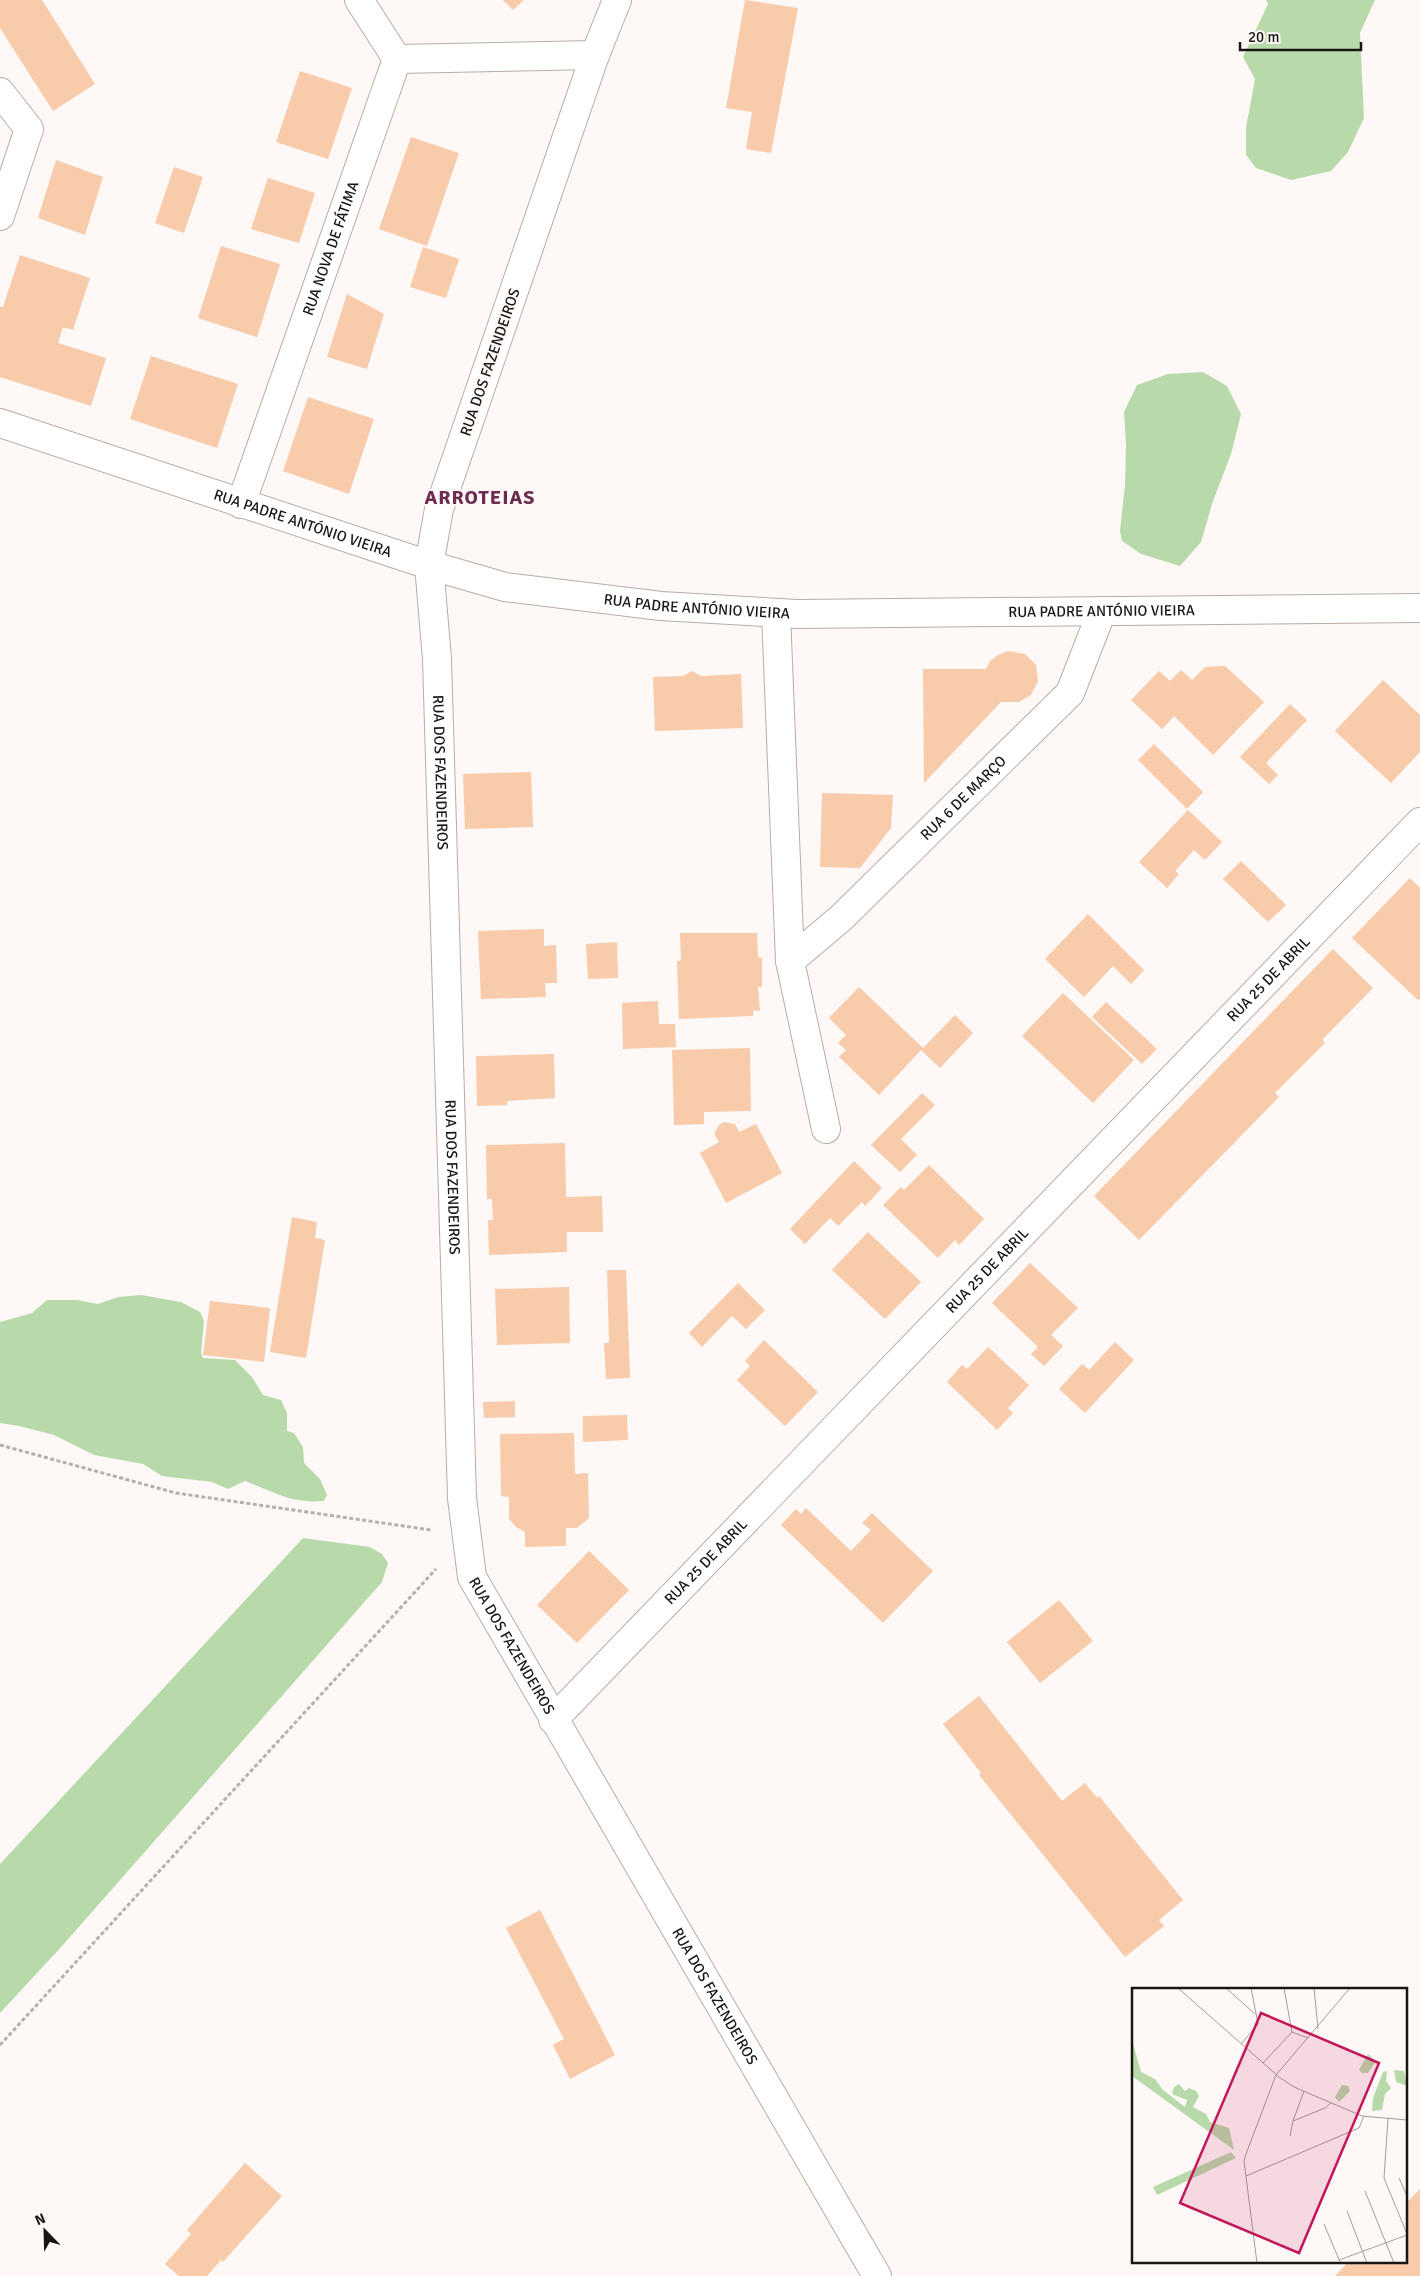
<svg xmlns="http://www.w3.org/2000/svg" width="1420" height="2276" viewBox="0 0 1420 2276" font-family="Signika,sans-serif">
<rect width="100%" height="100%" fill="#fef9f7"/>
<g fill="#b8d9a9">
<path d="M1266,0h109l-15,33 4,85 -16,34 -17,19 -40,9 -35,-12 -10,-13v-27l9,-49 -12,-22 25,-53z"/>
<path d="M1203,372l24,14 14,28 -10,40 -18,47 -12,41 -21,24 -39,-12 -19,-13 -2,-10 5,-46 1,-40 -2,-33 13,-27 31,-11z"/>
<path d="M141,1295l40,7 19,10 4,9 -3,32 2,5 32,2 17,17 11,18 18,5 6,13v18l7,2 9,14 1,16 16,16 7,16 -3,6c-33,3 -49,-9 -79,-20l-17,8 -16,-7 -50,-6 -19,-12 -49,-9 -40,-20 -35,-9 -19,-3v-101l32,-9 15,-13h30l21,4 20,-7z"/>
<path d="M303,1538l67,9 12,7 6,9 -6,19 -319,363 -63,68v-149z"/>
</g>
<g fill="#f8cbab">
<path d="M0,0h42l53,84 -42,27 -53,-83z"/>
<path d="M503,0h21l-11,10z"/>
<path d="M745,0l53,8 -27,145 -25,-4 6,-37 -26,-4z"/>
<path d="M300,71l52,17 -24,71 -52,-17z"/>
<path d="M411,137l48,16 -32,93 -48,-17z"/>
<path d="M56,160l47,17 -18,58 -47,-17z"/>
<path d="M174,167l29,10 -19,56 -29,-10z"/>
<path d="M268,178l47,15 -16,50 -48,-14z"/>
<path d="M221,246l59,18 -23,73 -59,-19z"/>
<path d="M423,247l36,12 -13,39 -36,-11z"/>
<path d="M20,255l70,23 -17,52 -10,-3 -5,16 48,15 -15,48 -91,-29v-71l3,1z"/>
<path d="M347,294l37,20 -17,55 -40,-12z"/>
<path d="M151,356l87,28 -21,64 -87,-29z"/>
<path d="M308,397l66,22 -25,75 -66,-23z"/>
<path d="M1008,651l17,3 11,11 2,16 -7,14 -12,7h-18l-77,81 -1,-114h63l4,-8 8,-6z"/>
<path d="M1225,666l39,36 -51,53 -39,-39 -12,13 -31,-29 28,-29 11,10 11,-11 11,10 13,-13z"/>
<path d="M692,671l9,5 40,-2 2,54 -88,3 -2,-54 30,-1z"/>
<path d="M1383,680l37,35v37l-29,31 -56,-52z"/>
<path d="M1290,704l17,16 -41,43 12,12 -9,9 -29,-27z"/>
<path d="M1154,744l49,48 -16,17 -49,-49z"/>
<path d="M531,772l2,55 -68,2 -2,-55z"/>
<path d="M822,793l71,2 -2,33 -31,40 -40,-1z"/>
<path d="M1188,810l34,32 -17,18 -11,-10 -19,21 4,3 -12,14 -28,-26z"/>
<path d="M1241,861l45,44 -18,17 -45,-43z"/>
<path d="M1410,878l10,10v111l-2,1 -66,-62z"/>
<path d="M1088,914l56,56 -13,14 -18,-18 -29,31 -39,-38z"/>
<path d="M544,929v17l12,-1 1,38h-12l1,14 -65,2 -3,-68z"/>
<path d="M680,933h77l1,24 4,1v29h-4l2,24 -7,-1v6l-74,3 -2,-58h4z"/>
<path d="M617,942l1,36 -30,1 -2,-35z"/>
<path d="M1333,949l40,39 -51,52 3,3 -50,50 4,4 -140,143 -45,-44z"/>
<path d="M859,987l64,61 32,-33 18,18 -33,35 -19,-18 -42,45 -40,-38 7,-7 -8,-7 8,-8 -17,-17z"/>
<path d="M1063,993l71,67 -41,43 -71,-67z"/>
<path d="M658,1001l1,23h16l1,23 -53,2 -1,-46z"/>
<path d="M1106,1002l51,47 -15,15 -50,-47z"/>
<path d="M750,1048l1,63 -47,1v12l-30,1 -2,-75z"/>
<path d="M554,1054l1,44 -48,3v4l-30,1 -1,-50z"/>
<path d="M922,1093l13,12 -34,34 16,16 -17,17 -29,-27z"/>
<path d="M724,1122l11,2 4,8 17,-8 26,49 -56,30 -26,-50 19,-11 -5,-8 5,-9z"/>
<path d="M565,1143l1,54 36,-1 1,36h-36v20l-78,3 -1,-35h5l-1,-21h-5l-1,-54z"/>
<path d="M854,1161l28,27 -17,18 -3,-4 -24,24 -8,-8 -25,26 -15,-15z"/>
<path d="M929,1165l55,54 -25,26 -4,-5 -17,18 -55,-53 18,-18 3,3z"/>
<path d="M292,1217l25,5 -2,16 10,2 -19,118 -36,-6z"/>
<path d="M868,1232l53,50 -36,37 -53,-49z"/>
<path d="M1030,1263l48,45 -27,27 12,11 -19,20 -13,-12 7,-7 -46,-44z"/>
<path d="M607,1270h19l4,108 -24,1 -2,-36h5z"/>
<path d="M738,1283l27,27 -19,19 -14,-13 -30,31 -13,-14z"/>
<path d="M569,1287l1,56 -73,2 -2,-56z"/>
<path d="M210,1301l60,7 -6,54 -61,-7z"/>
<path d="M764,1340l54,52 -33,34 -48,-46 13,-14 -5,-5z"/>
<path d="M1115,1342l19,18 -49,53 -26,-24 23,-25 7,6z"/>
<path d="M988,1347l41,38 -21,23 5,5 -16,17 -50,-48 15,-17 5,4z"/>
<path d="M515,1401v16l-31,1 -1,-16z"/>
<path d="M627,1415l1,25 -45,2v-26z"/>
<path d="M574,1433l1,41 13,-1 1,45 -12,10h-11v18l-41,1v-15l-9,-5 -7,-8v-22l-8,-1 -1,-62z"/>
<path d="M806,1508l45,43 20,-21 -9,-7 10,-10 61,58 -50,52 -102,-98 15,-16 5,5z"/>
<path d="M589,1551l40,39 -52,53 -40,-38z"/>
<path d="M1059,1600l34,41 -53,42 -33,-41z"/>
<path d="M979,1696l83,105 23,-18 12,15 2,-2 84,104 -24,20 5,6 -39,31 -146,-182 2,-2 -38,-49z"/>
<path d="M540,1910l75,145 -45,24 -17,-34 11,-6 -58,-111z"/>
<path d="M245,2163l37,33 -59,66 -2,-2 -14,16h-28l-14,-12 26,-30 -4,-4z"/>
<path d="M1420,2189v87h-85l13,-14h58v-59z"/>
</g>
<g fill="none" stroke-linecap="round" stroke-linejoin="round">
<defs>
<g id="minor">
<path id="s1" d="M617,0l-22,55 -156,454 -10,56 8,94 25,839 10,79 405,699"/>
<path d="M397,59l198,-4"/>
<path d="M0,92l29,37 -29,87"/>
<path id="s2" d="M241,504l156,-445 -38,-59"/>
<path d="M776,613l14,348"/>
<path id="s3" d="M826,1129l-36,-168 51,-43 229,-225 32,-82"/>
<path id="s4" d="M553,1720l867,-898"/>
</g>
<g id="tertiary">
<path id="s5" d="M0,423l429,142 76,22 156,19 136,8 623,-6"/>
</g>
</defs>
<use href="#minor" stroke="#b7ada7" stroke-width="30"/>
<use href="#tertiary" stroke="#b7ada7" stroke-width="30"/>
<g stroke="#b4b0ae" stroke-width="3" stroke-dasharray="4 2.5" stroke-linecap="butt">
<path d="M0,1445l176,48 255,37"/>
<path d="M0,2045l436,-476"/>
</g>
<use href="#minor" stroke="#fff" stroke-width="28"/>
<use href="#tertiary" stroke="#fff" stroke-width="28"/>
</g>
<g text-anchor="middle" stroke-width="4" stroke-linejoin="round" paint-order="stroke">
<g font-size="15" fill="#191613" stroke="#fef9f7">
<text dy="5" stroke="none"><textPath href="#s2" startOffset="271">RUA NOVA DE FÁTIMA</textPath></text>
<text transform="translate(490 362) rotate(-71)" y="5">RUA DOS FAZENDEIROS</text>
<text dy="5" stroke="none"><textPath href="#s5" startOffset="319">RUA PADRE ANTÓNIO VIEIRA</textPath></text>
<text dy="5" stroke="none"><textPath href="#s5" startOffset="724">RUA PADRE ANTÓNIO VIEIRA</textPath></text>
<text dy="5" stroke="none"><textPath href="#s5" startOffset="1129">RUA PADRE ANTÓNIO VIEIRA</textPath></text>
<text dy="5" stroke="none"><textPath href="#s1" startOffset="804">RUA DOS FAZENDEIROS</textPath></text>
<text dy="5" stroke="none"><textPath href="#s3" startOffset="410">RUA 6 DE MARÇO</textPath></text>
<text dy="5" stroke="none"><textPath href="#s4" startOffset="1030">RUA 25 DE ABRIL</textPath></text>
<text dy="5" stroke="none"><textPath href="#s1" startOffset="1209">RUA DOS FAZENDEIROS</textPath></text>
<text dy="5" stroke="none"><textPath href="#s4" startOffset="625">RUA 25 DE ABRIL</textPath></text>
<text dy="5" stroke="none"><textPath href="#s4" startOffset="220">RUA 25 DE ABRIL</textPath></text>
<text dy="5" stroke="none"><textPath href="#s1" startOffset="1689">RUA DOS FAZENDEIROS</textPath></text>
<text dy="5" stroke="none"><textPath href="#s1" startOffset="2094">RUA DOS FAZENDEIROS</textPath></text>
</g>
<g font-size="20" font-weight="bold" letter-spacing="1" fill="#6b2c4f" stroke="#fef9f7">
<text x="480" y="504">ARROTEIAS</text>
</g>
</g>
<g transform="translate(1132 1988)">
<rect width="275" height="275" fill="#fef9f7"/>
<path d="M0,52l9,32 14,7 8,11 22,17 2,-7 -15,-6 2,-7 5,-3 6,7 4,-3 7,3 3,5 -6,11 13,7 4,8 19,6 5,22 -102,-74zM236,66l8,7 -8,12h-6l-3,-3zM262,82l10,1 3,15 -11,-4zM255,83l-1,10 5,7 -6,6 -3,16 -10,1 1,-13 10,-26zM210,97l6,1 2,5 -11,11 -4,-5zM99,164l5,6 -79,37 -4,-8z" fill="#b8d9a9"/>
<path fill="none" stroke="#a29e9c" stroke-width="1" d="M46,0l101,89 15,10 68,29 45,4M94,0l29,26M182,0l4,41M160,44l16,6M109,56l17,-20 -7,-36M131,75l29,-31 -8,-44M256,130l-4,60 23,56M161,133l11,-30M158,148l3,-15 32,-13 6,-5M114,188l113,-48 5,-12M267,190l8,18M233,203l29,72M215,223l20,52M192,236l16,38M207,272l68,-25M125,275l-13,-102 2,-7 30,-79 74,-87"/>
<path fill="#c2185b" fill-opacity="0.15" stroke="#c2185b" stroke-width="2.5" d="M129,25l118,50 -80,190 -119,-50z"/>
<rect width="275" height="275" fill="none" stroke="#191613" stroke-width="2.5"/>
</g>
<g transform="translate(45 2231) rotate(337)" stroke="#fef9f7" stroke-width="4" paint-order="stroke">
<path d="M0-4L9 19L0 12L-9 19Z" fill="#191613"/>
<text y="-8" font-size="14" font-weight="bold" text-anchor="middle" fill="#191613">N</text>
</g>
<path d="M1240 42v8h121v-8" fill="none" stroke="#191613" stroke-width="2.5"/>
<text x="1248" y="42" font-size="15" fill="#191613" stroke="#fef9f7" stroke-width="4" paint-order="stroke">20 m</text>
</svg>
